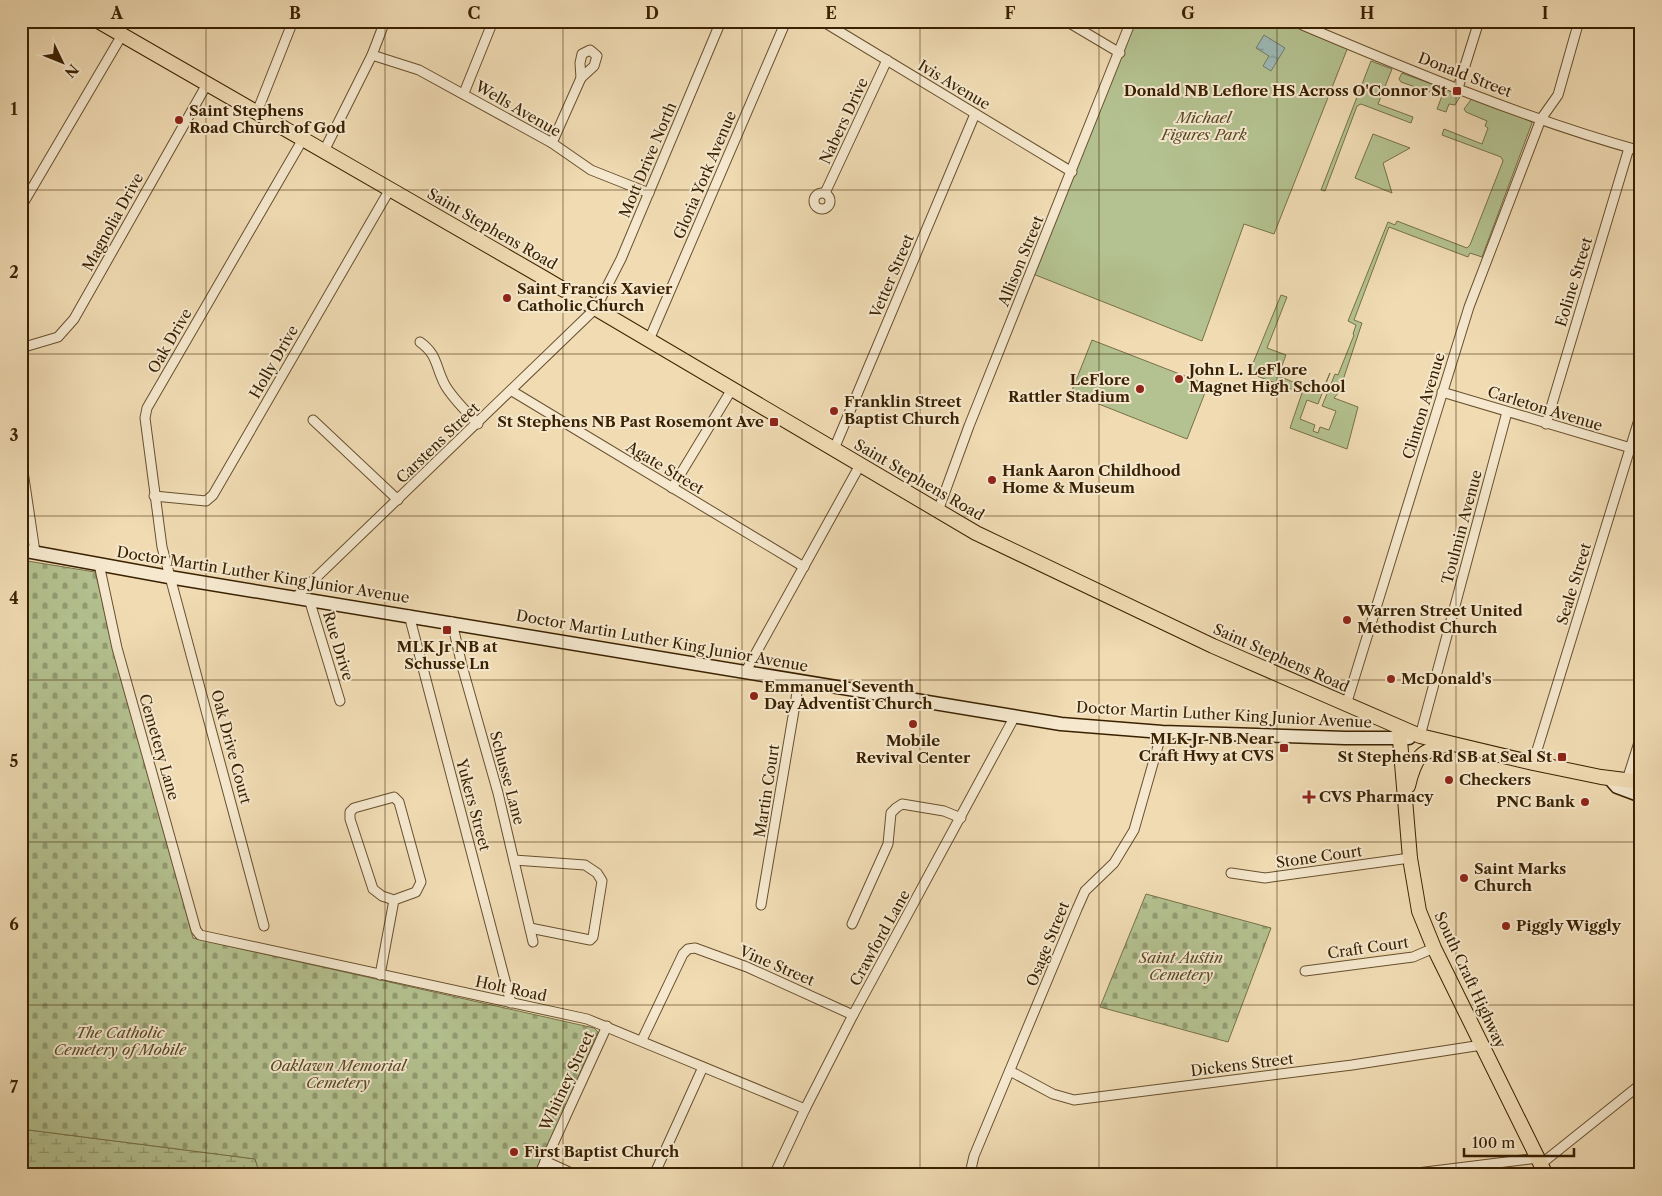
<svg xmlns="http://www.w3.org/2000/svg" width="1662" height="1196" viewBox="0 0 1662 1196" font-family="'Libre Caslon Text',serif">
<defs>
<pattern id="wetland-marsh" width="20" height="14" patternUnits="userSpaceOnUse" patternTransform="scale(1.25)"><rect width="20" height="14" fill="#b4c190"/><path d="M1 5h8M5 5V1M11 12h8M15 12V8" fill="none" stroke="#939c73"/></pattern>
<pattern id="cemetery-stones" width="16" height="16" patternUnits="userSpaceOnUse" patternTransform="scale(1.25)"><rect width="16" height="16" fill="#b4c190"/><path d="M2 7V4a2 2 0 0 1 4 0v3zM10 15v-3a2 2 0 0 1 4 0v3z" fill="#939c73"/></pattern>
<pattern id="water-ripples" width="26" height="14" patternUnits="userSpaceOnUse" patternTransform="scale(1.25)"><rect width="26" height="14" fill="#9cb9b5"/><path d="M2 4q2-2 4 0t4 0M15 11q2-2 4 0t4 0" fill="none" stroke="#809691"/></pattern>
</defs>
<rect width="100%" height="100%" fill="#f0dbb3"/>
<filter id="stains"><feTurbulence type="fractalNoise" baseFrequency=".004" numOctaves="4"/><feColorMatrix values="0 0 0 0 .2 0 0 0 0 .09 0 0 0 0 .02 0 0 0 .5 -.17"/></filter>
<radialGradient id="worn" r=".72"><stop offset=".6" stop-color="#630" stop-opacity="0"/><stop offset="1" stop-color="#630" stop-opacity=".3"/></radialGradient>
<g fill="#b4c190" stroke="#777148">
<path d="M1133,21h155l60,26 -74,187 -30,-10 -42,117 -169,-67z"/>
<path d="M1371,61l21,8 -14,35 35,13 -2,6 -50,-19 -4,2 -32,85 -4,-1z"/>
<path d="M1402,73l59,22 -6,10 -6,-1 -3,8 -9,-3 5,-13 -41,-14 -2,-3z"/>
<path d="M1473,97l56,22 3,4 -50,134 -12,-4 -2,4 -79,-30 -35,93 8,3 -23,69 -5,6 24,9 -11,42 -57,-21 12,-35 -53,-20 32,-78 6,2 -20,51 19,7 -8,21 43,17 9,-20 -12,31 -11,-4 -7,19 15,6 -2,6 5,2 2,-6 9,3 7,-19 -14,-5 13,-32 3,1 16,-40 -1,-1 3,-9 -8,-4 40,-99 7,3 2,-4 70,27 3,-3 33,-84 -2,-4 -59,-22 2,-6 38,15 6,-16 -3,-2 2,-5 -21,-9 -2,-3z"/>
<path d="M1373,134l37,14 -27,15 9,30 -37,-15z"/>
<path d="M1092,340l116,45 -21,54 -116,-46z"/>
</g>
<path fill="url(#wetland-marsh)" stroke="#777148" d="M21,1129l235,30 4,16h-239z"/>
<g fill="url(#cemetery-stones)" stroke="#777148">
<path d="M21,560l74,12 98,366 401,90 4,4 -63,143h-275l-5,-16 -234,-30z"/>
<path d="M1146,894l125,34 -43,114 -128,-35z"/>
</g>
<path fill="url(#water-ripples)" stroke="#757c6d" d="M1264,35l21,13 -14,23 -8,-5 6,-10 -13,-8z"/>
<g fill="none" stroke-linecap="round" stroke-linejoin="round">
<defs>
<g id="street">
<path d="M822,21l250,151"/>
<path d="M1066,21l54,32"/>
<path d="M1293,21c114,48 229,97 348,130"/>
<path d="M590,50l7,6 -3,10 -13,12 -1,-15 2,-9z"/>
<path d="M372,55l47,15 133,73 39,27 58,23"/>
<path d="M1458,88l21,-67"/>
<path d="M464,93l29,-72"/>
<path d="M257,112l36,-91"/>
<path d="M552,143l29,-65"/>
<path d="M324,151l48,-96 13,-34"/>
<circle cx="822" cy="201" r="8"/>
<path d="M825,193l62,-133"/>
<path d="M21,207l101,-172"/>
<path d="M649,340l137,-319"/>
<path d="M420,342c18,13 15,24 25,43 8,14 22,27 33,39"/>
<path d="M21,348l37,-11 16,-18 133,-235"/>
<path d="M512,391l292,176"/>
<path d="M1442,392l199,59"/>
<path d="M313,420l85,80"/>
<path d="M1546,424l83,-276"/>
<path d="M834,449l141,-335"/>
<path d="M21,458l14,94"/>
<path d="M672,488l60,-99"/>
<path d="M154,496l52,5 7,-6 177,-306"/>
<path d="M938,511l31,-85 162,-405"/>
<path d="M99,564l18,84 79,282 4,5 387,84 218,90"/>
<path d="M297,596l299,-288 25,-49 100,-238"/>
<path d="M309,599l31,102"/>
<path d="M409,615l102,388"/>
<path d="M452,622l10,44 36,127 35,149"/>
<path d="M746,671l114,-206"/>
<path d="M1346,705l123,-398 72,-188 17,-24 21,-74"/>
<path d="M1420,736l87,-324"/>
<path d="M1533,763l108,-350"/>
<path d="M1627,780l14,-44"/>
<path d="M514,860l71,5 12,8 5,8 -9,56 -3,3 -60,-12"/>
<path d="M1231,873l34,5 145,-20"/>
<path d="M761,905l38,-224"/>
<path d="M852,924l36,-80 3,-31 5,-5 6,-4 42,7 17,7"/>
<path d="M264,926l-102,-379 -17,-129 2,-10 156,-269"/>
<path d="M1305,971l108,-14 21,-9"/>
<path d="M380,975l14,-75 -12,-4 -9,-7 -23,-70v-7l4,-4 40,-11 5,5 22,80 -5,10 -22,8"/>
<path d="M642,1040l41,-86 5,-5 7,-1 52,19 106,48"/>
<path d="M1010,1071l43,23 21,6 278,-35 130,-20"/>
<path d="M545,1161l31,14"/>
<path d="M1541,1164l100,-80"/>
<path d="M539,1175l68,-149"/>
<path d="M654,1175l49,-108"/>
<path d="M774,1175l31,-66 48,-94 162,-299"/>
<path d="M973,1175l-2,-6 3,-13 103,-247 8,-18 29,-28 20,-33 28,-98"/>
<path d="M1401,1175l137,-17"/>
</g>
<g id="secondary">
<path d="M21,550l148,27 892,147 101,8 183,6h64"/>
<path d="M1610,779l7,8 24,9"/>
</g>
<g id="primary">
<path d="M98,21l446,257 432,255 237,113 207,90 113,27 68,14 40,5"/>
<path d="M1399,728l11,130 9,53 15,37 112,227"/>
<path d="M1408,786c7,-29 11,-34 40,-42"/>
</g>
</defs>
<use href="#street" stroke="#68502d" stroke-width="11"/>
<use href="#secondary" stroke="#3a2100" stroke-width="15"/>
<use href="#primary" stroke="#3a2100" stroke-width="16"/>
<use href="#street" stroke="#f5e8ce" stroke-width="9"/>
<use href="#secondary" stroke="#f5e8ce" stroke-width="12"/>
<use href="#primary" stroke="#f0dbb3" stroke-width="14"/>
</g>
<path fill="none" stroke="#3a2100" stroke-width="1" stroke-opacity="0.55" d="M206,21v1154M385,21v1154M563,21v1154M742,21v1154M920,21v1154M1099,21v1154M1277,21v1154M1456,21v1154M21,190h1620M21,354h1620M21,516h1620M21,680h1620M21,842h1620M21,1005h1620"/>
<g fill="#8f2418" stroke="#f5e8ce" stroke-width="2">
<rect x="1452" y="86" width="10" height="10" rx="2.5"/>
<circle cx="179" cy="120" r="5"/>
<circle cx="507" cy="298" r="5"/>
<circle cx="1179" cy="379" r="5"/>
<circle cx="1140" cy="389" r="5"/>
<circle cx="834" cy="411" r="5"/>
<rect x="769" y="417" width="10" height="10" rx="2.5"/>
<circle cx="992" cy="480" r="5"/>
<circle cx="1347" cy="620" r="5"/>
<rect x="442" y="625" width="10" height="10" rx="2.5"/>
<circle cx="1391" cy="679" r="5"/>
<circle cx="754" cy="696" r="5"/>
<circle cx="913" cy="724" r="5"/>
<rect x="1279" y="743" width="10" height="10" rx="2.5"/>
<rect x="1557" y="752" width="10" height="10" rx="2.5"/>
<circle cx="1449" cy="780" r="5"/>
<path d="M1306.5 789.5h5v5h5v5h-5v5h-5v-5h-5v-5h5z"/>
<circle cx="1585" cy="802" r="5"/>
<circle cx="1464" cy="878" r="5"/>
<circle cx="1506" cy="926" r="5"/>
<circle cx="514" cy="1152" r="5"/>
</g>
<g text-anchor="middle" stroke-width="4" stroke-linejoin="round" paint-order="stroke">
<g font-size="15" fill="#3a2100" stroke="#f5e8ce">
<text transform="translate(1465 75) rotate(21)" y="5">Donald Street</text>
<text transform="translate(954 85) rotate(31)" y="5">Ivis Avenue</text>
<text transform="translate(518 109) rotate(30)" y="5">Wells Avenue</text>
<text transform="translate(844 121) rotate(-65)" y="5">Nabers Drive</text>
<text transform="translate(648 160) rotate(-67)" y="5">Mott Drive North</text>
<text transform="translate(705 175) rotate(-67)" y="5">Gloria York Avenue</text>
<text transform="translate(113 222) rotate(-61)" y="5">Magnolia Drive</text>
<text transform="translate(492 229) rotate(30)" y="5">Saint Stephens Road</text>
<text transform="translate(1021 261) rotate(-68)" y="5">Allison Street</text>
<text transform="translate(892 276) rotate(-67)" y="5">Vetter Street</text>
<text transform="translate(1574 282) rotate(-73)" y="5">Eoline Street</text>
<text transform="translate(170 341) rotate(-60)" y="5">Oak Drive</text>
<text transform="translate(274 362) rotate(-60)" y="5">Holly Drive</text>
<text transform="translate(1424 406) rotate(-73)" y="5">Clinton Avenue</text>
<text transform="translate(1545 409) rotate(17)" y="5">Carleton Avenue</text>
<text transform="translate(438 443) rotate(-44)" y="5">Carstens Street</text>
<text transform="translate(665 468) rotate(31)" y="5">Agate Street</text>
<text transform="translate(919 480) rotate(30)" y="5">Saint Stephens Road</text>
<text transform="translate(1462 527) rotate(-75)" y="5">Toulmin Avenue</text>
<text transform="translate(263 575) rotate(9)" y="5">Doctor Martin Luther King Junior Avenue</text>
<text transform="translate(1574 584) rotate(-73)" y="5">Seale Street</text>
<text transform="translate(662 641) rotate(10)" y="5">Doctor Martin Luther King Junior Avenue</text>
<text transform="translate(338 646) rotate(73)" y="5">Rue Drive</text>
<text transform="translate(1281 658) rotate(24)" y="5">Saint Stephens Road</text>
<text transform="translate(1224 715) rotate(3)" y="5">Doctor Martin Luther King Junior Avenue</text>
<text transform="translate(159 747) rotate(74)" y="5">Cemetery Lane</text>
<text transform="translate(231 747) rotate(75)" y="5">Oak Drive Court</text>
<text transform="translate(507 778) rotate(75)" y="5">Schusse Lane</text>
<text transform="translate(767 791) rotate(-81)" y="5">Martin Court</text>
<text transform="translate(473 805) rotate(75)" y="5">Yukers Street</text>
<text transform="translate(1319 857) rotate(-8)" y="5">Stone Court</text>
<text transform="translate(880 938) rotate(-61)" y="5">Crawford Lane</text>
<text transform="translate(1048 944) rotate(-68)" y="5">Osage Street</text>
<text transform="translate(1368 948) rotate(-8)" y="5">Craft Court</text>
<text transform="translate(777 966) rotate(23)" y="5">Vine Street</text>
<text transform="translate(1470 980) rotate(65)" y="5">South Craft Highway</text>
<text transform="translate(511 989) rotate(12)" y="5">Holt Road</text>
<text transform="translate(1242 1065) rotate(-7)" y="5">Dickens Street</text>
<text transform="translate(567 1081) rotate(-65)" y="5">Whitney Street</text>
</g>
<g font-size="15" font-weight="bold" fill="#3a2100" stroke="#f5e8ce" text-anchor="start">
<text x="1447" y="96" text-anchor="end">Donald NB Leflore HS Across O'Connor St</text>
<text x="189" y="116">Saint Stephens<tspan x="189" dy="17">Road Church of God</tspan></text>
<text x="517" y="294">Saint Francis Xavier<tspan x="517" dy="17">Catholic Church</tspan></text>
<text x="1189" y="375">John L. LeFlore<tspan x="1189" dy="17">Magnet High School</tspan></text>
<text x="1130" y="385" text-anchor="end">LeFlore<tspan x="1130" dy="17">Rattler Stadium</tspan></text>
<text x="844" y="407">Franklin Street<tspan x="844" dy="17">Baptist Church</tspan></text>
<text x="764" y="427" text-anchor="end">St Stephens NB Past Rosemont Ave</text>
<text x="1002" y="476">Hank Aaron Childhood<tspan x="1002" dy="17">Home &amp; Museum</tspan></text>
<text x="1357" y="616">Warren Street United<tspan x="1357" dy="17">Methodist Church</tspan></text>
<text x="447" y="652" text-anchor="middle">MLK Jr NB at<tspan x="447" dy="17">Schusse Ln</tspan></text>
<text x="1401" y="684">McDonald's</text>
<text x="764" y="692">Emmanuel Seventh<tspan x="764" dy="17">Day Adventist Church</tspan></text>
<text x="1274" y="744" text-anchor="end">MLK Jr NB Near<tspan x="1274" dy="17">Craft Hwy at CVS</tspan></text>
<text x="913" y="746" text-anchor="middle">Mobile<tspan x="913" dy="17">Revival Center</tspan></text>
<text x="1552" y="762" text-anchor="end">St Stephens Rd SB at Seal St</text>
<text x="1459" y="785">Checkers</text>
<text x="1319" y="802">CVS Pharmacy</text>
<text x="1575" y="807" text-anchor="end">PNC Bank</text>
<text x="1474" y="874">Saint Marks<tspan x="1474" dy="17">Church</tspan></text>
<text x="1516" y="931">Piggly Wiggly</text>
<text x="524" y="1157">First Baptist Church</text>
</g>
<g font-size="15" font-style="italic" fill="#584924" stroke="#f5e8ce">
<text x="1204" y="123">Michael<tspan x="1204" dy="17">Figures Park</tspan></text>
<text x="1181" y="963">Saint Austin<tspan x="1181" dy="17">Cemetery</tspan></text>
<text x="120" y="1038">The Catholic<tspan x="120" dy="17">Cemetery of Mobile</tspan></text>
<text x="338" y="1071">Oaklawn Memorial<tspan x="338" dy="17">Cemetery</tspan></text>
</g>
</g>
<rect width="1662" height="1196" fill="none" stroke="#f0dbb3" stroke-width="55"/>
<g transform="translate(62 62) rotate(133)" stroke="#f5e8ce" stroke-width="4" paint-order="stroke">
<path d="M0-4L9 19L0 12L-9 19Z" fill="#3a2100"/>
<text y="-8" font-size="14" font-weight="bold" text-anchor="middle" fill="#3a2100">N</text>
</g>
<path d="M1464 1148v8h110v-8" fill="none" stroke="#3a2100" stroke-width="2.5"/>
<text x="1472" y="1148" font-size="15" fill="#3a2100" stroke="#f5e8ce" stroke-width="4" paint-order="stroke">100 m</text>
<rect x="28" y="28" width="1606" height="1140" fill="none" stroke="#3a2100" stroke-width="2"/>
<g font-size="16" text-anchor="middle" font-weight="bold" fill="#3a2100">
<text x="117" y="19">A</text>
<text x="295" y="19">B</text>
<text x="474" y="19">C</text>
<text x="652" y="19">D</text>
<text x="831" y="19">E</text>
<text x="1010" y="19">F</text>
<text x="1188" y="19">G</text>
<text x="1367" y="19">H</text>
<text x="1545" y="19">I</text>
<text x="14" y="115">1</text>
<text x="14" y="278">2</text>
<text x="14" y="441">3</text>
<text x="14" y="604">4</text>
<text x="14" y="767">5</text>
<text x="14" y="930">6</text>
<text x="14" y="1093">7</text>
</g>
<rect width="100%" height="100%" filter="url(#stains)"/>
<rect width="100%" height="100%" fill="url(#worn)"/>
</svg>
